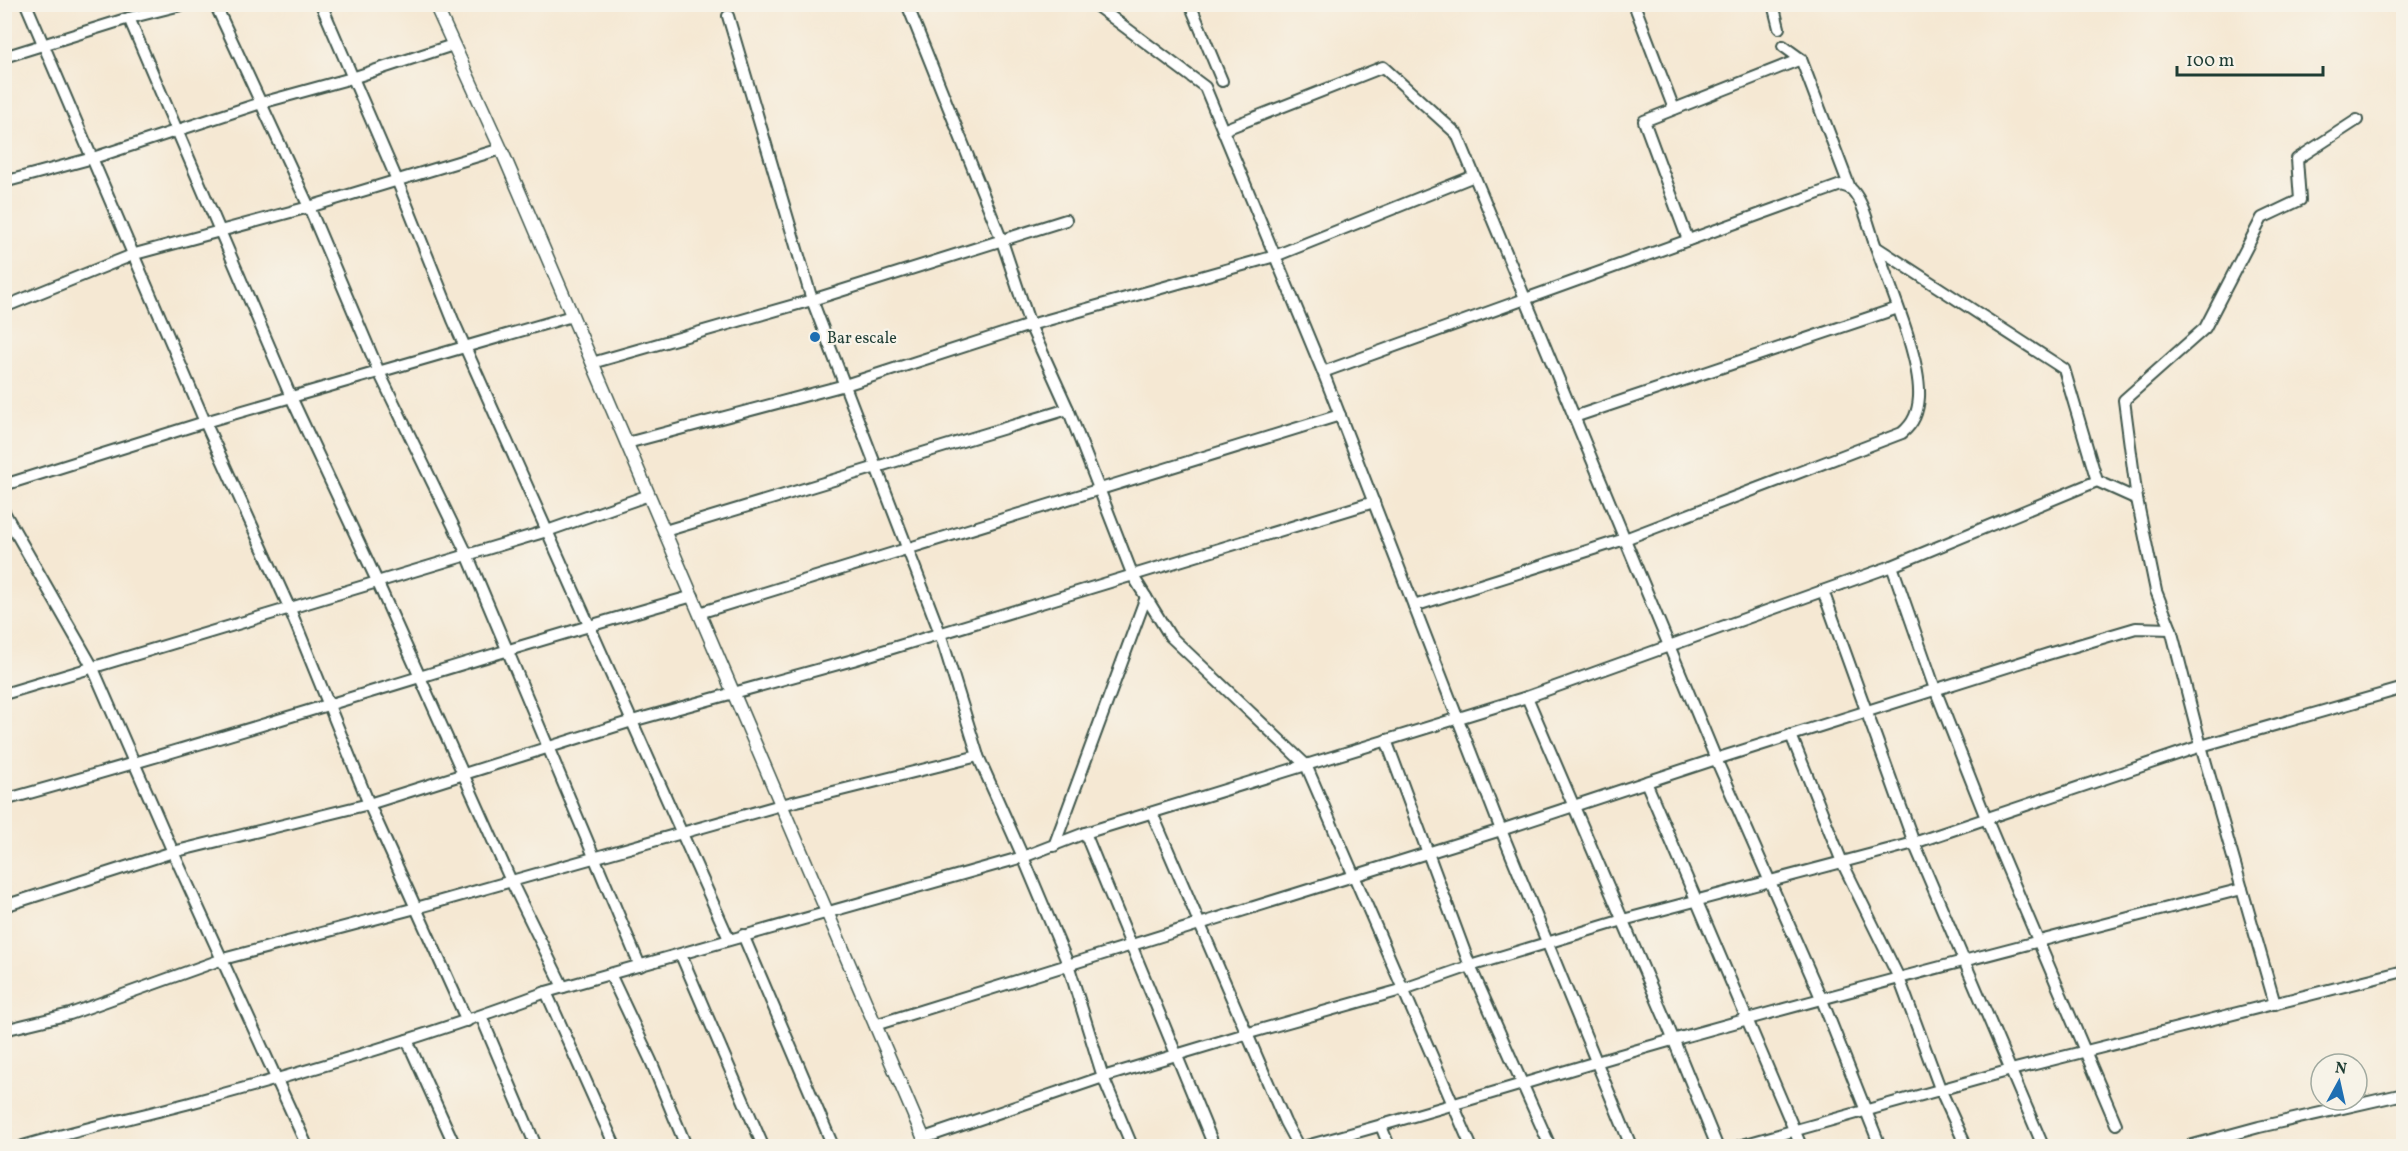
<svg xmlns="http://www.w3.org/2000/svg" width="2408" height="1151" viewBox="0 0 2408 1151" font-family="Vollkorn,serif">
<rect width="100%" height="100%" fill="#f7f3e8"/>
<filter id="ink" filterUnits="userSpaceOnUse"><feTurbulence type="fractalNoise" baseFrequency=".0167" numOctaves="2"/><feDisplacementMap in="SourceGraphic" scale="12" xChannelSelector="R" yChannelSelector="G"/><feConvolveMatrix kernelMatrix="1 2 1 2 8 2 1 2 1" color-interpolation-filters="sRGB"/></filter>
<filter id="wash" filterUnits="userSpaceOnUse"><feTurbulence type="fractalNoise" baseFrequency=".008" numOctaves="4" result="noise"/><feDisplacementMap in="SourceGraphic" scale="24" xChannelSelector="R" yChannelSelector="G"/><feGaussianBlur stdDeviation="1.35" result="paint"/><feColorMatrix in="noise" values="0 0 0 0 0 0 0 0 0 0 0 0 0 0 0 0 0 1.4 0 .05"/><feComposite in="paint" operator="in"/></filter>
<g filter="url(#wash)">
<rect width="100%" height="100%" fill="#f5e8d3"/>
</g>
<g filter="url(#ink)">
<g fill="none" stroke-linecap="round" stroke-linejoin="round">
<defs>
<g id="minor">
<path d="M26,4l179,418 84,185 80,197 98,217"/>
<path d="M215,4l94,203 70,165 88,182 173,412"/>
<path d="M321,4l76,176 56,140 276,619"/>
<path d="M907,4l95,237 28,84 38,84 65,167 37,60 136,129 165,381"/>
<path d="M1094,4l111,83 118,285 178,458 130,316"/>
<path d="M1190,4l32,77"/>
<path d="M1634,4l40,105"/>
<path d="M1773,4l6,24"/>
<path d="M728,16l84,284 128,333 38,123 45,101 45,107 35,113 29,69"/>
<path d="M129,18l162,379 86,184 134,300 52,106"/>
<path d="M1783,46l18,13 49,129"/>
<path d="M4,57l125,-39 56,-14"/>
<path d="M1223,130l160,-63 74,67 259,625 106,241 58,146"/>
<path d="M4,182l89,-24 168,-55 91,-25 101,-33"/>
<path d="M1688,240l-44,-119 157,-62"/>
<path d="M1876,247l188,122 33,112 40,18 19,92 15,38 30,117 74,258"/>
<path d="M4,307l131,-53 174,-47 192,-58"/>
<path d="M592,363l220,-63 254,-80"/>
<path d="M1323,372l518,-187c5,2 9,2 12,6 12,14 16,38 23,56 13,38 45,110 43,150 -1,15 -5,26 -17,36l-277,106 -211,67"/>
<path d="M1574,417l324,-109"/>
<path d="M627,443l218,-58 185,-60 245,-69 199,-80"/>
<path d="M4,485l201,-63 367,-106"/>
<path d="M2137,499l-13,-99 81,-72 57,-110 38,-18 -3,-41 60,-39"/>
<path d="M4,512l88,154 81,186 134,294"/>
<path d="M665,531l403,-122"/>
<path d="M1892,566l43,123 51,129 130,306"/>
<path d="M1823,591l91,252 129,303"/>
<path d="M699,613l641,-198"/>
<path d="M4,694l543,-163 102,-36"/>
<path d="M1791,735l51,127 57,116 42,113 25,55"/>
<path d="M1386,740l84,226 80,180"/>
<path d="M1646,782l155,364"/>
<path d="M4,800c231,-63 458,-139 689,-204"/>
<path d="M1152,813l133,309 13,24"/>
<path d="M1085,833l129,313"/>
<path d="M1054,846l92,-249"/>
<path d="M4,906l169,-54 196,-48 263,-83 221,-61 521,-158"/>
<path d="M743,935l90,211"/>
<path d="M681,955l82,191"/>
<path d="M610,974l41,87 35,85"/>
<path d="M546,992l69,154"/>
<path d="M481,1016l55,130"/>
<path d="M875,1025l626,-195 215,-71 332,-105 88,-26 35,1"/>
<path d="M4,1030l66,-16 153,-55 193,-51 365,-103 197,-49"/>
<path d="M407,1040l48,106"/>
<path d="M1381,1126l8,20"/>
<path d="M924,1138l179,-61 146,-44 152,-43 69,-24 153,-46 291,-77 287,-97 203,-58"/>
<path d="M23,1146c54,-16 109,-28 163,-42 121,-32 242,-68 360,-112l477,-135 62,-24 442,-136"/>
<path d="M1306,1146c124,-33 246,-72 370,-107 188,-53 377,-102 566,-150"/>
<path d="M1717,1146l-52,-127 -138,-322 365,-131 205,-85"/>
<path d="M1739,1146l272,-76 393,-99"/>
<path d="M2189,1146l70,-19 145,-33"/>
</g>
<path id="tertiary" d="M435,4l66,145 426,997"/>
</defs>
<use href="#minor" stroke="#3f574c" stroke-width="14"/>
<use href="#tertiary" stroke="#3f574c" stroke-width="15"/>
<use href="#minor" stroke="#fff" stroke-width="10"/>
<use href="#tertiary" stroke="#fff" stroke-width="12"/>
</g>
</g>
<circle fill="#1f6fb2" stroke="#f7f3e8" stroke-width="2" cx="815" cy="337" r="6"/>
<g text-anchor="middle" stroke-width="4.5" stroke-linejoin="round" paint-order="stroke">
<g font-size="16" fill="#1f3d34" stroke="#f7f3e8" text-anchor="start">
<text x="827" y="343">Bar escale</text>
</g>
</g>
<rect width="2408" height="1151" fill="none" stroke="#f7f3e8" stroke-width="24"/>
<g transform="translate(2339 1082) rotate(8)"><circle r="28" fill="#f7f3e8" stroke="#a1aaa0" stroke-width="1.5"/>
<path d="M0-4.5L10 22L0 15L-10 22Z" fill="#1f6fb2"/>
<text y="-9" font-size="16" font-weight="bold" text-anchor="middle" fill="#1f3d34">N</text>
</g>
<path d="M2177 66v9h146v-9" fill="none" stroke="#1f3d34" stroke-width="3"/>
<text x="2186" y="66" font-size="18" fill="#1f3d34" stroke="#f7f3e8" stroke-width="4.5" paint-order="stroke">100 m</text>
</svg>
